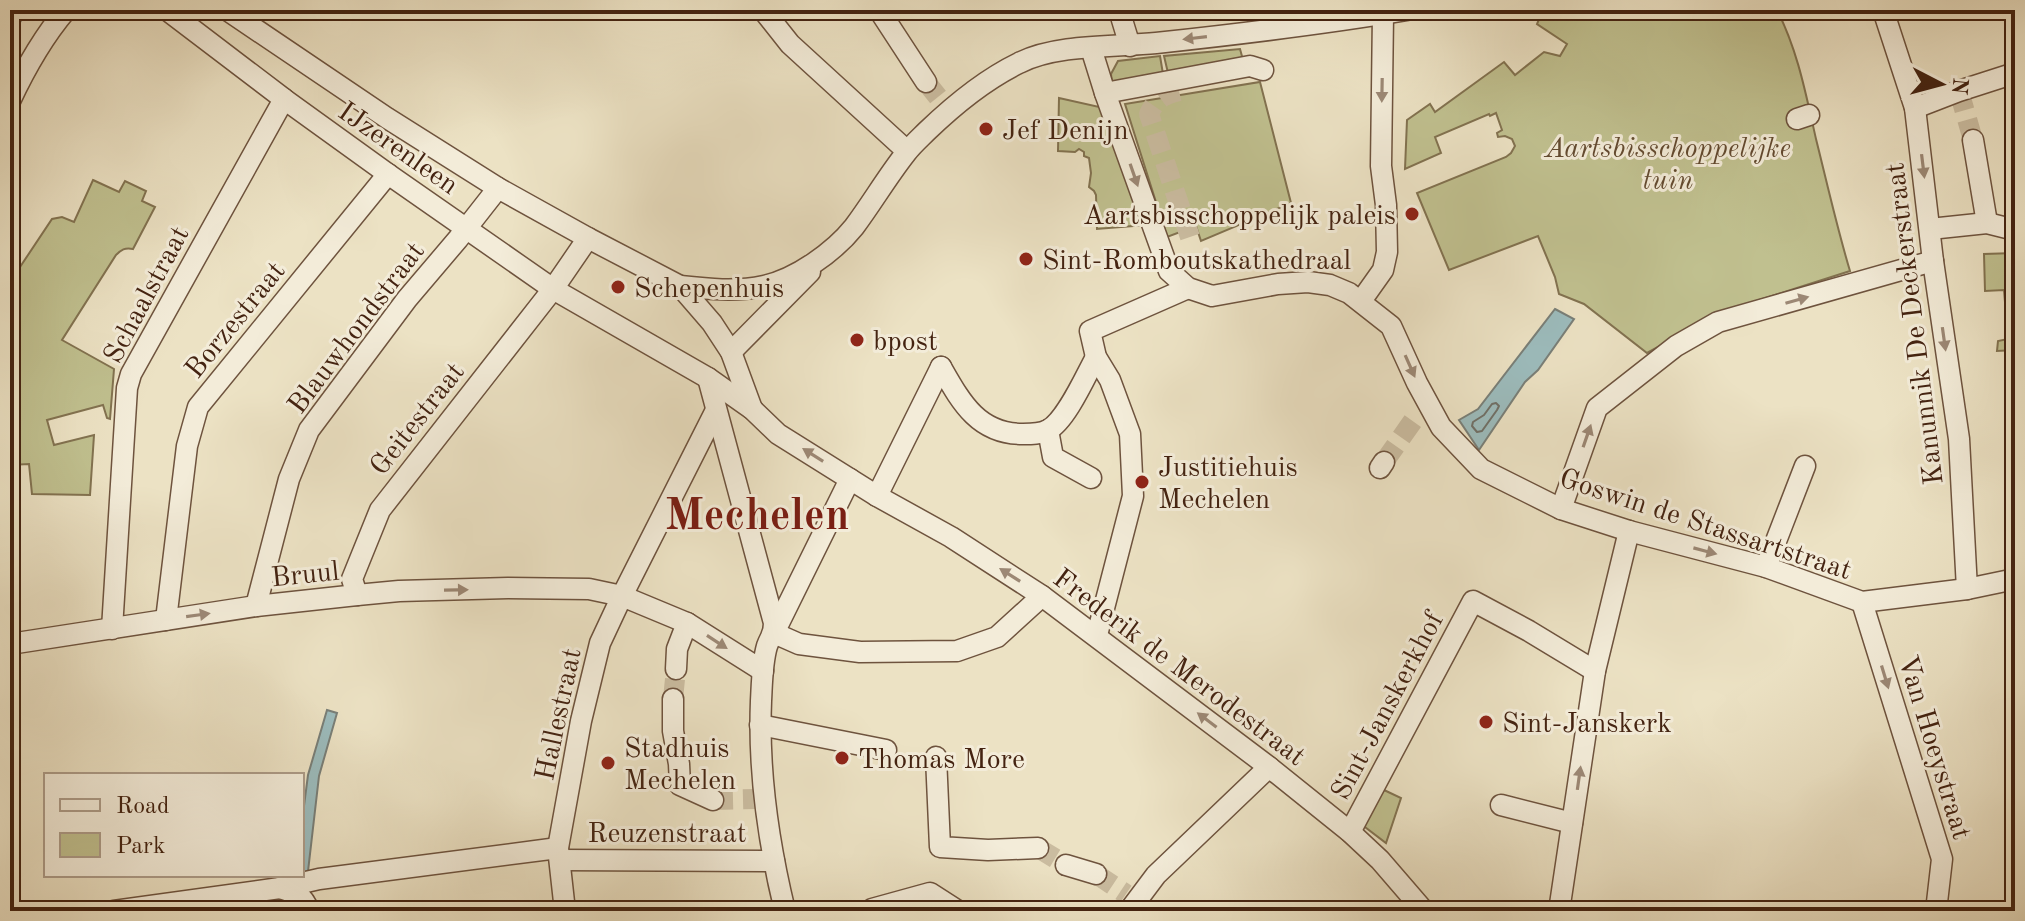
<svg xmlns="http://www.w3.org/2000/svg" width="2025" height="921" viewBox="0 0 2025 921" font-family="'Old Standard TT',serif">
<rect width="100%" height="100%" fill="#ece2c4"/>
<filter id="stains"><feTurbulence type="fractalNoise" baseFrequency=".0025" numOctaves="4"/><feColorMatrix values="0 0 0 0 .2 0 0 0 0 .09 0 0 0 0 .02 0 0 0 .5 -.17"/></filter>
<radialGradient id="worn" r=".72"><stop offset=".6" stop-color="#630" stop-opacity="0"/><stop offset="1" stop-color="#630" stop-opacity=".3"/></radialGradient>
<g fill="#c0c08f" stroke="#827250" stroke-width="2">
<path d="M1538,10h239c21,41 29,85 39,129 11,44 21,89 34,132l-128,41 -75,41 -63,-49 -25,-10 -4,-17 -17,-41 -89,34 -32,-77 89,-36 5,-4 4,-7 -3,-7 -7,-3 -7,1 -1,-4 5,-3 -6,-17 -6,3 -1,-2 -54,23 6,16 -36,16 2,-49 23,-16 5,8 69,-50 11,13 29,-23 16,4 7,-12 -30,-20 5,-12z"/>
<path d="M1240,49l3,11 -75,13 -4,-17z"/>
<path d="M1160,56l3,18 -51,9 -1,-9 7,-13z"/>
<path d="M1260,82l31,121 -90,38 -5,-15 -29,11 -42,-133z"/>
<path d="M1059,98l45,10 41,117 -48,4 -1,-34 -2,-4 -5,-4 2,-14 -2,-15 -5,-2v-4l-5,-3 -4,3 -17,-1z"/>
<path d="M93,180l26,12 6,-11 21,10 -4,10 13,6 -22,42c-8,-2 -12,1 -17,6l-54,85 52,29 -4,50 -3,-1 -4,-13 -56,15 7,25 40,-10 -4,60 -58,-1 -3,-30 -19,1v-183l42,-63 10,-2 12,5z"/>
<path d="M2015,253v97l-18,1 1,-10 10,-2 -4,-49 -19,1 -1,-37z"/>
<path d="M1384,790l17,8 -15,45 -25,-19z"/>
</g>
<g fill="#9cbcbd" stroke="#797f78" stroke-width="2">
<path d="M10,10h17l-17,30z"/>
<path d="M1555,309l19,10 -36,51 -13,12 -46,68 -20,-30 19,-11z"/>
<path d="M327,710l10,3 -18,63 -12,104 -5,-5v-54l6,-46z"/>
</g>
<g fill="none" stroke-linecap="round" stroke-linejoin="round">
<path stroke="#707067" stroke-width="2" d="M1496,403l3,3 -2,4 -15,21 -5,1 -5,-6 1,-4 11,-7 8,-11z"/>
<g stroke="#cabca0" stroke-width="20" stroke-dasharray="20 10" stroke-linecap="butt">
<path d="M926,82l12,15"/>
<path d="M1179,91c-16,4 -23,8 -30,23l41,123"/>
<path d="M1959,91l14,49"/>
<path d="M1384,462l31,-44"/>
<path d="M673,699l3,-30"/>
<path d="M713,800l42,-1"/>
<path d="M1038,848l28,17"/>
<path d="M1096,874l30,20"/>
</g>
<defs>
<g id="minor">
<path d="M167,10l117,89 104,75 165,115 155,89 44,31 26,25 99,62 74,41 91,59 227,171 81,65 30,28 44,51"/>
<path d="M227,10l160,108 111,70 90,50 92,48 32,37 19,29 21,57"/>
<path d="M763,10l27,34 117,107"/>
<path d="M879,10l47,72"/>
<path d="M1119,10l11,36"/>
<path d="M1883,10l32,98 18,153 26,178 8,150"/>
<path d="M1091,48l14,45 64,178 19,17 24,8 66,-12 30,-2 22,3 19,8 42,33 26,57 24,44 40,42 80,40 68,22 137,36 96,35 105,-13 48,-10"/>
<path d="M1105,93l145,-27 13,4"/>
<path d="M10,101c15,-32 33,-64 56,-91"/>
<path d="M1915,108l44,-17 56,-18"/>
<path d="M1797,119l12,-4"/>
<path d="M1973,140l14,83"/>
<path d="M1930,229l57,-6 28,7"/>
<path d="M680,286c28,3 56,6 84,0 32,-7 70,-34 90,-59 18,-24 33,-50 52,-74 6,-8 14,-15 21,-22 28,-27 57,-51 92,-68 37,-19 95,-16 137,-20 84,-9 168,-19 251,-33"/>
<path d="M1361,301l22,-31 4,-18 -1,-47 -5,-39 2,-152"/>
<path d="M731,352l79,-80"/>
<path d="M941,367c20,35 37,67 82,67 8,0 18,0 25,-4 18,-9 38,-55 48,-73"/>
<path d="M708,378l66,245c0,12 -3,12 -7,23 -5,17 -5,37 -6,55 -3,72 7,140 24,210"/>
<path d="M1048,430l5,27 38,21"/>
<path d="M1380,468l4,-6"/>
<path d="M850,479l-76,154 25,11 61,8 97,-1 40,-14 45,-41"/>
<path d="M877,496l64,-129"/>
<path d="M1561,509l36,-101 79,-62 42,-24 215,-61"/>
<path d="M1766,567l39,-101"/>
<path d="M357,595l-5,-16 28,-69 173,-221 35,-51"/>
<path d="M1862,602l80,257 -6,52"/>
<path d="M256,606l33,-127 20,-49 98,-131 51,-60 40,-51"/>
<path d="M166,620l21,-174 11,-39 190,-233"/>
<path d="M112,629l15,-241 4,-14 153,-275"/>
<path d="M1097,635l36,-139 -3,-62 -20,-54 -14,-23 -6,-26 98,-43"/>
<path d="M10,644l246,-38 101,-11 42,-4 109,-3 81,1 33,7 65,27 76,48"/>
<path d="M676,669l1,-20 10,-26"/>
<path d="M673,699v32l6,33 1,21 33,15"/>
<path d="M760,725l126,25"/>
<path d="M936,757l4,90 48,3 50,-2"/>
<path d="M1501,805l71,18"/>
<path d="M1350,832l123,-231 56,30 66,40"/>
<path d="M560,860l214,1"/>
<path d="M1066,865l30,9"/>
<path d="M280,888c16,5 23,7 29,23"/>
<path d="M872,909l58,-16 28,18"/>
<path d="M114,911l166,-23 39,-9 239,-31"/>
<path d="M565,911l-7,-63 23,-127 19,-78 22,-47 94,-186"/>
<path d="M1129,911l27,-36 113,-108"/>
<path d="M1559,911l36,-240 34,-140"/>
</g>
</defs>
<use href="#minor" stroke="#6e533e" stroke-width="23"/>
<use href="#minor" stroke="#f3ecd9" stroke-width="20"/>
</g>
<defs><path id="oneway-solid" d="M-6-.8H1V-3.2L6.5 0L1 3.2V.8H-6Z" transform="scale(2)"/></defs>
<g fill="#9c8875">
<use href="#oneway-solid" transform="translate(1195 38) rotate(173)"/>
<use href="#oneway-solid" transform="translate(1382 90) rotate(91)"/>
<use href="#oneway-solid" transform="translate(1923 166) rotate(83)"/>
<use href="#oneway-solid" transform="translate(1134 175) rotate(71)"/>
<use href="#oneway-solid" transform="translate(1797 300) rotate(-16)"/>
<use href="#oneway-solid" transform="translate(1944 339) rotate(82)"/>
<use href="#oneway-solid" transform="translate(1410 366) rotate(66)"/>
<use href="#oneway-solid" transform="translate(1587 436) rotate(-71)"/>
<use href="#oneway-solid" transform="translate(813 455) rotate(-148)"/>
<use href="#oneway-solid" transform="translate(1705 551) rotate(15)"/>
<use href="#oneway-solid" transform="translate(1010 575) rotate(-148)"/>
<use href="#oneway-solid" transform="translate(456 590) rotate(-1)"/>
<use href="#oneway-solid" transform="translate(198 615) rotate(-8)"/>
<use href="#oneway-solid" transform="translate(717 642) rotate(33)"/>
<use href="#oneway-solid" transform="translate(1885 677) rotate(73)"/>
<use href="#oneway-solid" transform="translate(1207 720) rotate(-143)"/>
<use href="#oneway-solid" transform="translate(1579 778) rotate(-82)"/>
</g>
<g fill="#8f2418" stroke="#f3ecd9" stroke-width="3">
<circle cx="986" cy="129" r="8"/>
<circle cx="1412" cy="214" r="8"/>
<circle cx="1026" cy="259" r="8"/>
<circle cx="618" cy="287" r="8"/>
<circle cx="857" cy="340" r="8"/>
<circle cx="1142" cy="482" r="8"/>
<circle cx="1486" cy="722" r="8"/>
<circle cx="842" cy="758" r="8"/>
<circle cx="608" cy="763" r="8"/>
</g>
<g text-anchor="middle" stroke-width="6" stroke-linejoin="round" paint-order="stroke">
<g font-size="28" fill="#442311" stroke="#f3ecd9" text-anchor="start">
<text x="1002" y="139">Jef Denijn</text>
<text x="1396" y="224" text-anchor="end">Aartsbisschoppelijk paleis</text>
<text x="1042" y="269">Sint-Romboutskathedraal</text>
<text x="634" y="297">Schepenhuis</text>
<text x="873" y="350">bpost</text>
<text x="1158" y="476">Justitiehuis<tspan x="1158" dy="32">Mechelen</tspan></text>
<text x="1502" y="732">Sint-Janskerk</text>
<text x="624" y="757">Stadhuis<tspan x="624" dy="32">Mechelen</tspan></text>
<text x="858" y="768">Thomas More</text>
</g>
<g font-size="28" fill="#442311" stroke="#f3ecd9">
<text transform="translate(399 147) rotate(35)" y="10">IJzerenleen</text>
<text transform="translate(145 294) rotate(-62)" y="10">Schaalstraat</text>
<text transform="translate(234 319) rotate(-51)" y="10">Borzestraat</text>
<text transform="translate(1913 324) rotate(-97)" y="10">Kanunnik De Deckerstraat</text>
<text transform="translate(355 327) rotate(-53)" y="10">Blauwhondstraat</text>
<text transform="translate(416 418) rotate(-52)" y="10">Geitestraat</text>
<text transform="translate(1706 523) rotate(18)" y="10">Goswin de Stassartstraat</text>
<text transform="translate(305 573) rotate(-6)" y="10">Bruul</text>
<text transform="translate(1180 666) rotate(37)" y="10">Frederik de Merodestraat</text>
<text transform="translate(1386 705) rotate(-62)" y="10">Sint-Janskerkhof</text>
<text transform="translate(557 714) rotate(-78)" y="10">Hallestraat</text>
<text transform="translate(1936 747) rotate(73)" y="10">Van Hoeystraat</text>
<text x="667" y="842">Reuzenstraat</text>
</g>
<g font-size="28" font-style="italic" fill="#634a30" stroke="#f3ecd9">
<text x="1668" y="157">Aartsbisschoppelijke<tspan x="1668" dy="32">tuin</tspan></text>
</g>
<g font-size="44" font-weight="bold" fill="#7a1f14" stroke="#f3ecd9">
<text x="757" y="529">Mechelen</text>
</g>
</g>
<rect width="2025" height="921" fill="none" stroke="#ece2c4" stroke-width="40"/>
<rect x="12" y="12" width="2001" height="897" fill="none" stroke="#442311" stroke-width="4"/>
<rect x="20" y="20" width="1985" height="881" fill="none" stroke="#442311" stroke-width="2"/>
<rect x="44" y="773" width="260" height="104" fill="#f3ecd9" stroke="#ad9c89" stroke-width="2"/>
<rect x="60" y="799" width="40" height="12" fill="#f3ecd9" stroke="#ad9c89" stroke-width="2"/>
<text x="116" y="813" font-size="24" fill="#442311">Road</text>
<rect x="60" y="833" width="40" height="24" fill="#c0c08f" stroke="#ad9c89" stroke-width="2"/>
<text x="116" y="853" font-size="24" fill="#442311">Park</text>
<g transform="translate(1941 84) rotate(96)" stroke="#f3ecd9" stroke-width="6" paint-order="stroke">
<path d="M0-6L14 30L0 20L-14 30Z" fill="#442311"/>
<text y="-12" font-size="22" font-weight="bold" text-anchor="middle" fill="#442311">N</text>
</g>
<rect width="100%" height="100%" filter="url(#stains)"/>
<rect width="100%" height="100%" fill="url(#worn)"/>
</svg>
